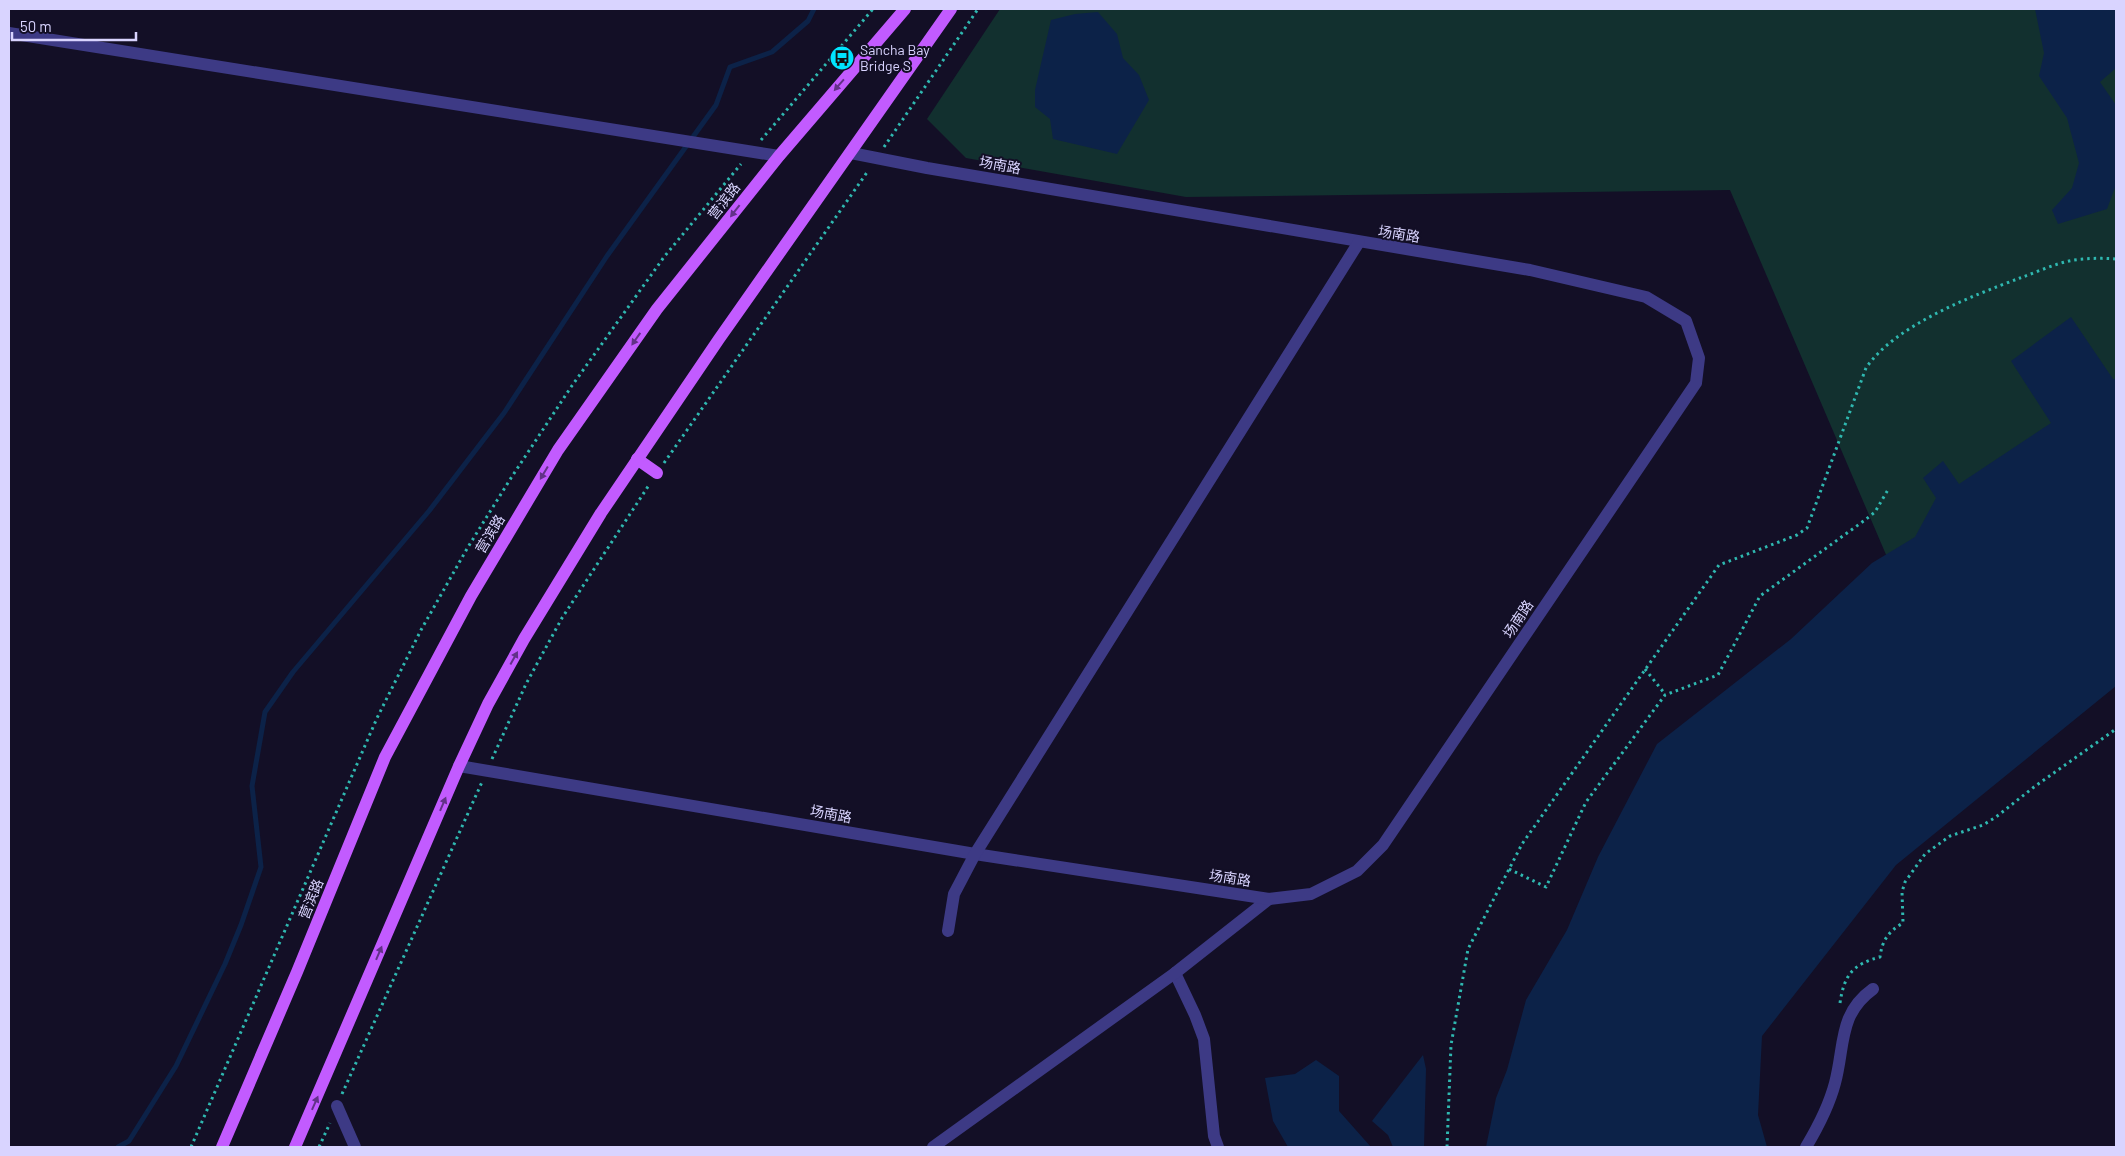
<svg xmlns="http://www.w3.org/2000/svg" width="2125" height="1156" viewBox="0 0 2125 1156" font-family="Barlow,'Noto Sans SC',sans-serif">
<rect width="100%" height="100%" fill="#130f26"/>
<path fill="#12302f" d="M1000,9h1116v432l-220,137 -166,-388 -544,7 -220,-39 -39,-39z"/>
<g fill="#0c2248">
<path d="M2035,9h81v59l-16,14 16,23v80l-9,24 -49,15 -6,-14 20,-22 7,-25 -12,-45 -28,-42 5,-23z"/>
<path d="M1098,12l19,22 6,24 16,17 10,25 -32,54 -64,-15 -3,-20 -15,-12v-17l16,-70 24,-6z"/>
<path d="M2071,317l42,62h3v307l-220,179 -134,171 -4,79 9,32h-281l10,-49 11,-28 19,-70 41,-70 31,-73 59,-113 134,-105 81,-76 43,-26 21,-39 -13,-20 20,-17 16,23 92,-61 -40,-62z"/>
<path d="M1423,1055l3,14 -2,78h-31l-5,-12 -16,-14z"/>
<path d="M1316,1060l23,16v35l32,36h-83l-15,-26 -8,-43 30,-4z"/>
</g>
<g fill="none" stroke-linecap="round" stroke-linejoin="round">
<path stroke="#0c2248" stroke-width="5" d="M118,1147l11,-6 47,-75 49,-102 16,-39 20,-58 -9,-81 13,-74 28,-40 136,-161 75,-98 103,-157 109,-151 14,-38 42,-15 36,-31 6,-12"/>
<g stroke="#2fb8b0" stroke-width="3" stroke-dasharray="2.5 4" stroke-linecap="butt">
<path d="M761,140l112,-131"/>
<path d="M884,147l94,-138"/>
<path d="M664,463l204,-292"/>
<path d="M1645,669l20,25"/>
<path d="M492,759l34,-75 36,-66 87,-133"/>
<path d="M1509,869l37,18 40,-85 79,-107 53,-20 42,-79 105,-76 10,-8 14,-24"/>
<path d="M1840,1003c4,-28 13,-39 40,-46 2,-17 9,-26 23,-34l-1,-31 3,-10 20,-28 25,-18 33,-11 13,-8 38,-30 82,-58"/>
<path d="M342,1094l140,-312"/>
<path d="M191,1147l186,-429 44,-88 47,-83 43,-69 60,-91 93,-130 77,-93"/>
<path d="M319,1147l11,-24"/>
<path d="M1447,1147l4,-102 17,-96 54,-105 197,-279 78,-30 10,-7 59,-160c29,-43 106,-72 154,-90 17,-6 36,-15 54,-18 14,-2 28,-2 42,-1"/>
</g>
<g stroke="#3d3a85" stroke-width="12">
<path d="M1175,973l20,42 9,24 10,97 4,11"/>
<path d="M337,1106l18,41"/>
<path d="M933,1147l242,-174 94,-74"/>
<path d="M1806,1147c12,-20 23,-41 29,-64 10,-37 3,-69 38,-94"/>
</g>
<g stroke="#3d3a85" stroke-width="12">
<path d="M9,33l770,123"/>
<path d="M459,766l516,88 294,45 42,-5 46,-23 26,-26 313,-462 3,-25 -13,-37 -40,-24 -116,-27 -603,-102 -76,-15"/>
<path d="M948,931l6,-37 21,-40 384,-612"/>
</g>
<g stroke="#c25bff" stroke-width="12">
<path d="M637,459l20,14"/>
<path d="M222,1147l75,-175 88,-215 86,-161 87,-146 99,-141 122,-153 126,-147"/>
<path d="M295,1147l164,-381 29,-62 36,-65 77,-126 118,-174 232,-330"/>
</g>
</g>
<defs><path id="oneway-solid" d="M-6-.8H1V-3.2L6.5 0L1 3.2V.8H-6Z" transform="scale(1.25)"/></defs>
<g fill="#623188">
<use href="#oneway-solid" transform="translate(839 85) rotate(131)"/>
<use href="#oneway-solid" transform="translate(735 211) rotate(128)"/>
<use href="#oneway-solid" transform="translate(636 339) rotate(125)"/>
<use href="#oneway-solid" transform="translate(544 473) rotate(121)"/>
<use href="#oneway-solid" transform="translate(514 658) rotate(-61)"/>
<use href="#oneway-solid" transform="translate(443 804) rotate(-67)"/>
<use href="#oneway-solid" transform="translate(379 953) rotate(-67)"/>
<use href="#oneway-solid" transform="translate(315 1103) rotate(-66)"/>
</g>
<defs>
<symbol id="bus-disc" viewBox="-11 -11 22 22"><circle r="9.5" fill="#00e5ff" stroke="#130f26"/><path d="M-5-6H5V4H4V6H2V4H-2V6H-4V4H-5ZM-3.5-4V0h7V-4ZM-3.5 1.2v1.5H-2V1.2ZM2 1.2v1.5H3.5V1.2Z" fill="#111"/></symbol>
</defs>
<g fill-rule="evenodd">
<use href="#bus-disc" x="828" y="44" width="28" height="28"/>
</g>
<g text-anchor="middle" stroke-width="4" stroke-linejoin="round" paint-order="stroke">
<g font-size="14" fill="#d9d4ff" stroke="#130f26" text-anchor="start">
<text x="860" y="55">Sancha Bay<tspan x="860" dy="16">Bridge S</tspan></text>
</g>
<g font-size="14" fill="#d9d4ff" stroke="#130f26">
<text transform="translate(1000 165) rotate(10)" y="5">场南路</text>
<text transform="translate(724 201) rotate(-52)" y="5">营滨路</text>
<text transform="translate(1399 234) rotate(9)" y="5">场南路</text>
<text transform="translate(490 534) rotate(-59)" y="5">营滨路</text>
<text transform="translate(1518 619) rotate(-56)" y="5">场南路</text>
<text transform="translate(831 814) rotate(10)" y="5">场南路</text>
<text transform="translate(1230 878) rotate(9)" y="5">场南路</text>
<text transform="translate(311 899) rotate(-68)" y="5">营滨路</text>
</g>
</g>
<rect width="2125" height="1156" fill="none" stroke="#d9d4ff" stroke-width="20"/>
<path d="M12 32v8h124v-8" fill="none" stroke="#d9d4ff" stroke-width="2.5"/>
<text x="20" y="32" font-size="15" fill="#d9d4ff" stroke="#130f26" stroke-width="4" paint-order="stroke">50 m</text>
</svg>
